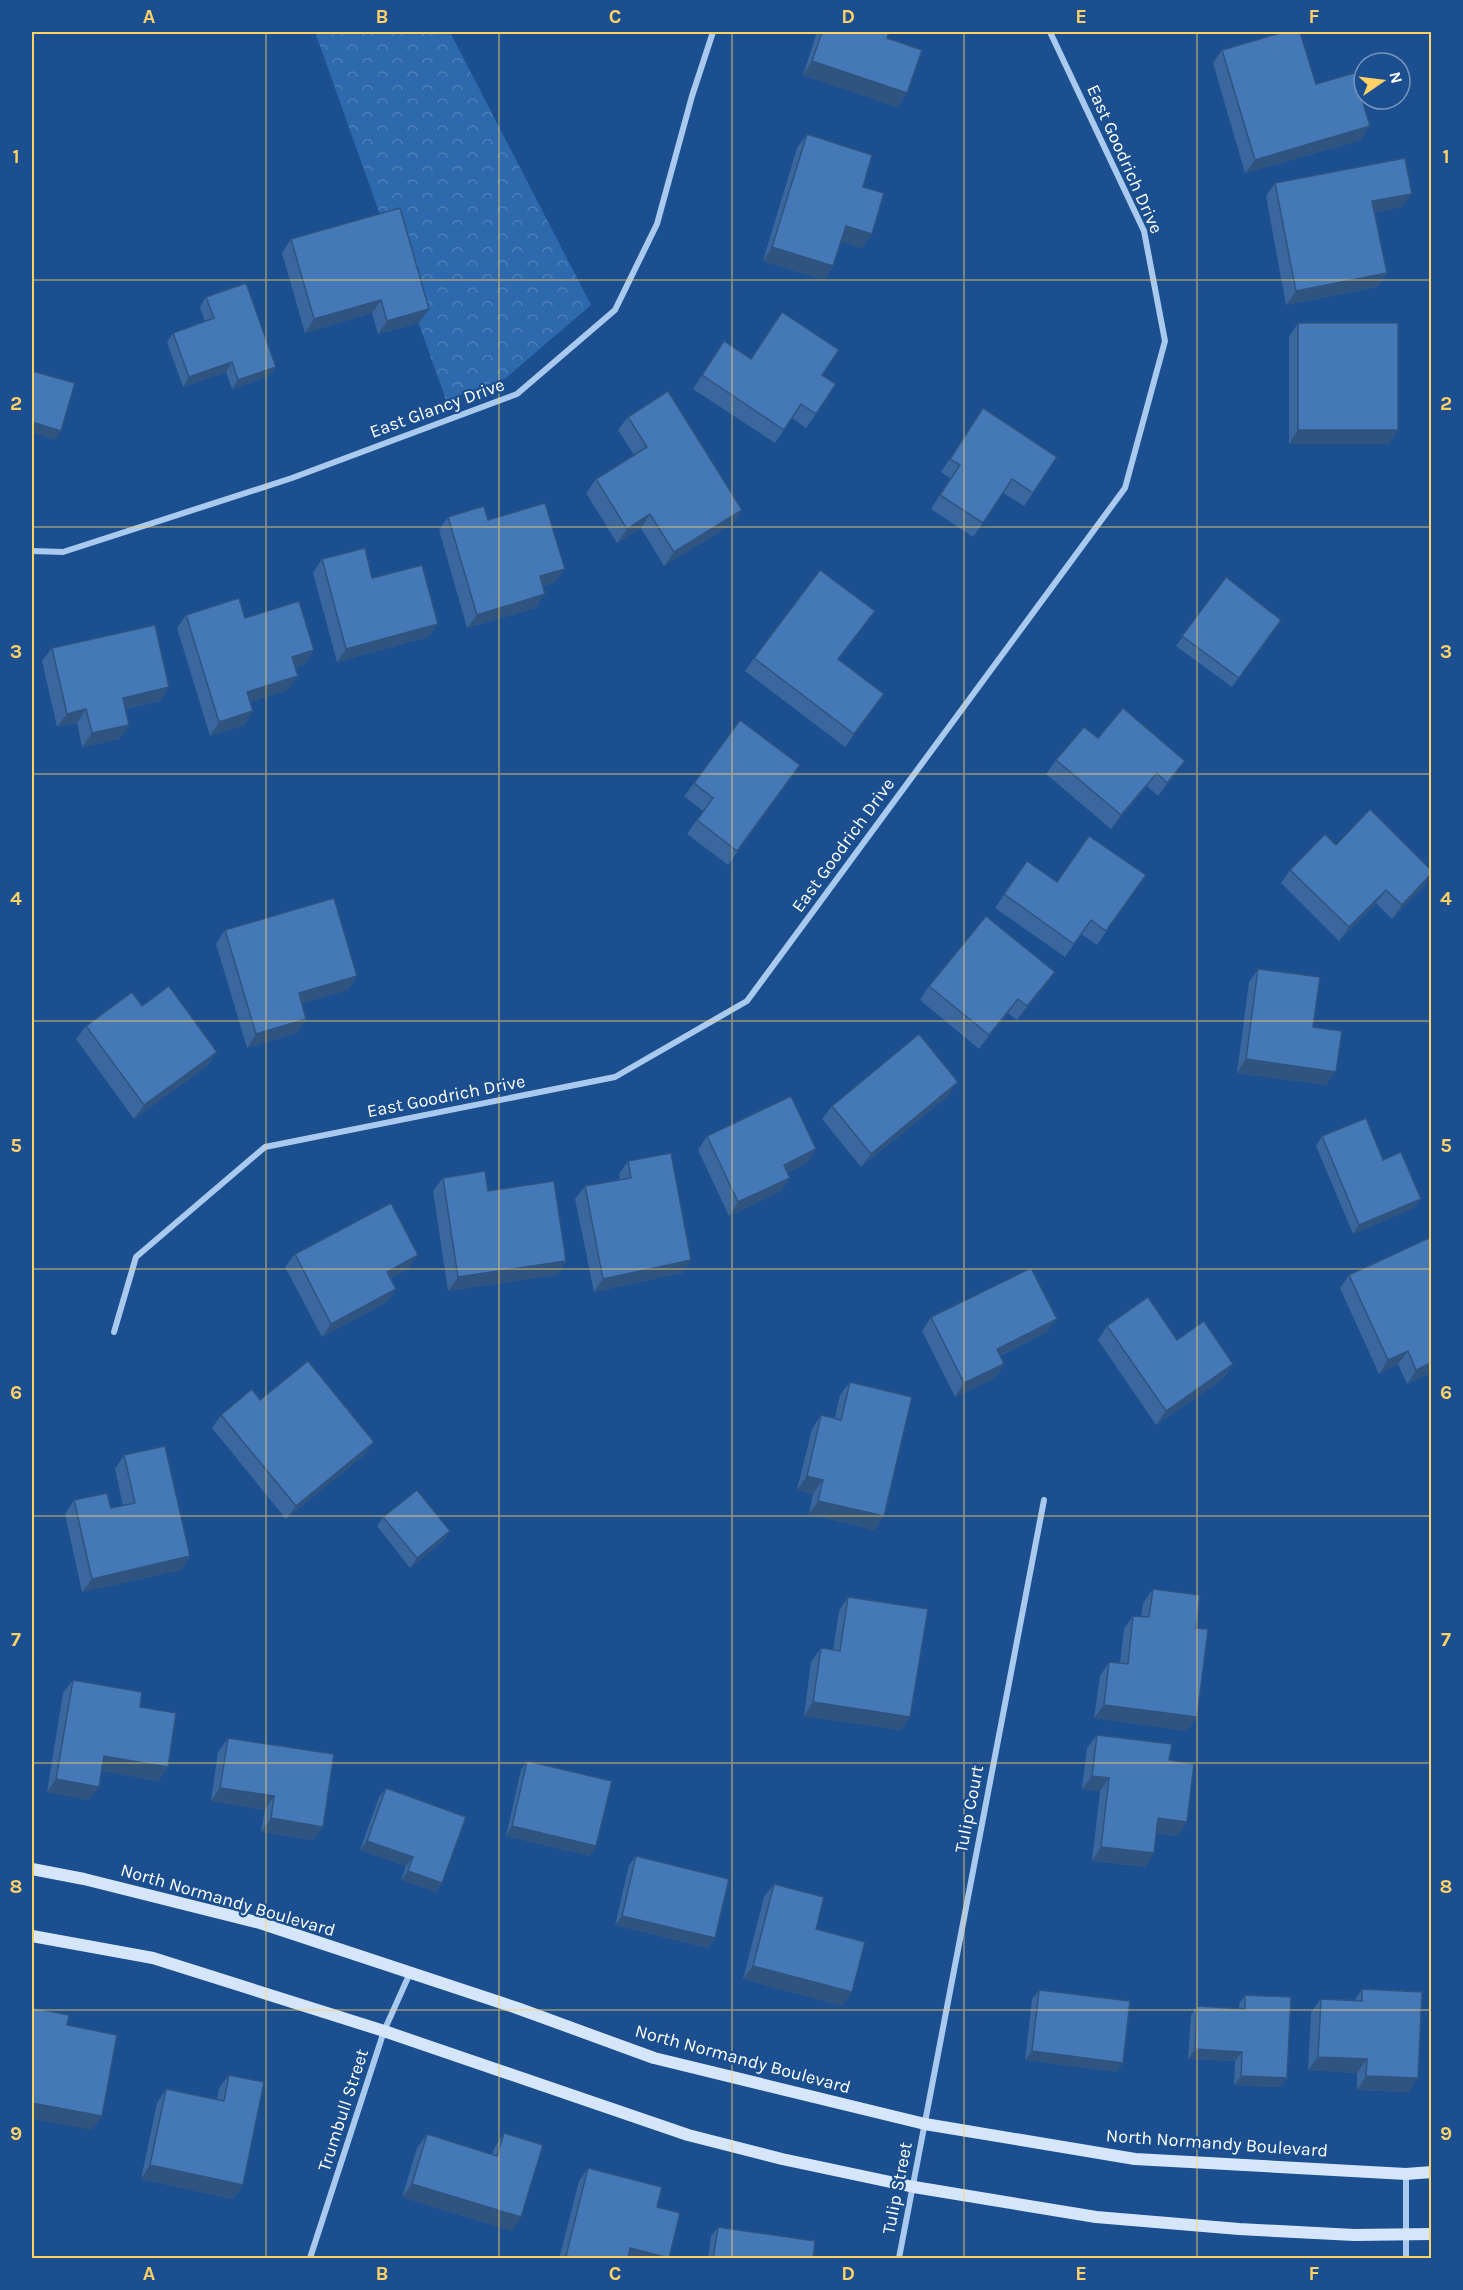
<svg xmlns="http://www.w3.org/2000/svg" width="1463" height="2290" viewBox="0 0 1463 2290" font-family="Karla,sans-serif">
<defs>
<pattern id="forest-crowns" width="20" height="18" patternUnits="userSpaceOnUse" patternTransform="scale(1.5)"><rect width="20" height="18" fill="#2e69ad"/><path d="M2 6a3 3 0 1 1 6 0M12 15a3 3 0 1 1 6 0" fill="none" stroke="#4d80b9"/></pattern>
</defs>
<rect width="100%" height="100%" fill="#1b4f8f"/>
<path fill="url(#forest-crowns)" d="M315,32h135l141,273 -85,73 -60,22z"/>
<g fill="none" stroke-linecap="round" stroke-linejoin="round">
<g stroke="#a9c9ee" stroke-width="6">
<path d="M32,551l31,1 229,-74 225,-84 98,-84 42,-86 35,-128 21,-64"/>
<path d="M114,1332l22,-75 129,-110 350,-70 132,-76 378,-513 40,-147 -21,-110 -94,-199"/>
<path d="M1406,2174v84"/>
<path d="M310,2258l74,-227 26,-58"/>
<path d="M899,2258l145,-758"/>
</g>
<g stroke="#d6e6fa" stroke-width="12">
<path d="M32,1869l52,10 176,44 257,85 137,50 271,66 210,35 271,15 26,-2"/>
<path d="M32,1936l121,22 231,73 304,104 94,24 132,28 182,30 143,12 115,6 78,-1"/>
</g>
</g>
<g fill="#3a679d">
<path d="M818,32h71l-2,6 20,55 -10,14 -94,-32 13,-40z"/>
<path d="M1222,50l94,34 45,56 -116,33 -32,-110z"/>
<path d="M807,134l56,53 9,47 -10,14 -21,-7 -8,25 -9,14 -61,-19 34,-113z"/>
<path d="M1275,183l127,24 -27,5 12,61 -10,14 -91,18 -20,-109z"/>
<path d="M291,239l138,70 -10,14 -41,11 -6,-21 -67,20 -23,-80z"/>
<path d="M206,297l63,79 -37,13 -6,-17 -43,15 -16,-45 6,-9 32,-11 -5,-15z"/>
<path d="M782,312l40,63 -6,39 -10,14 -14,-10 -17,25 -82,-54 31,-48 27,18z"/>
<path d="M1298,323l100,107 -10,14h-99v-107z"/>
<path d="M983,408l50,85 -9,13 -21,-13 -30,44 -42,-28 19,-31 -9,-6z"/>
<path d="M628,417l114,93 -10,14 -68,42 -23,-38 -24,15 -31,-50 10,-14 38,-24 -16,-25z"/>
<path d="M448,517l40,3 67,62 -12,4 -7,22 -69,20 -28,-98z"/>
<path d="M322,559l50,19 66,46 -10,13 -91,25 -24,-89z"/>
<path d="M1226,577l55,43 -49,67 -56,-41z"/>
<path d="M186,615l59,3 60,46 -10,3 -7,23 -38,12 3,9 -9,14 -34,11 -33,-108z"/>
<path d="M865,624l-26,35 45,35 -39,53 -100,-76 9,-13z"/>
<path d="M52,648l117,39 -9,14 -35,8 4,16 -10,14 -37,8 -5,-24 -20,4 -15,-66z"/>
<path d="M1098,738l78,36 -18,22 -11,-10 -36,43 -65,-55 10,-14z"/>
<path d="M800,765l-72,100 -41,-31 16,-23 -19,-15 10,-13z"/>
<path d="M1336,845l88,41 -32,33 -16,-16 -37,38 -58,-58 9,-13z"/>
<path d="M1027,861l30,21 89,-7 -49,70 -16,-11 -16,23 -70,-49z"/>
<path d="M225,930l132,46 -9,14 -46,13 4,16 -9,14 -50,15 -31,-104z"/>
<path d="M1258,969l55,58 13,58 -89,-12 12,-91z"/>
<path d="M1055,972l-10,14 -28,34 -9,-7 -29,36 -59,-49 9,-14z"/>
<path d="M142,1006l75,46 -10,14 -73,53 -58,-80 10,-13z"/>
<path d="M949,1095l-88,72 -39,-48 10,-13z"/>
<path d="M707,1136l109,13 -9,14 -19,9 2,6 -9,13 -52,25 -31,-66z"/>
<path d="M1322,1136l99,63 -7,9 -61,26 -37,-88z"/>
<path d="M628,1161l63,99 -9,13 -88,19 -19,-93 10,-13 35,-6 -1,-6z"/>
<path d="M443,1178l45,13 78,70 -9,14 -109,16 -15,-100z"/>
<path d="M295,1254l114,14 -18,10 5,11 -9,13 -65,35 -37,-70z"/>
<path d="M1349,1275l82,97 -24,12 -9,-20 -19,10 -39,-86z"/>
<path d="M931,1317l116,15 -47,24 4,8 -9,14 -40,19 -33,-66z"/>
<path d="M1107,1326l70,14 47,38 -68,47 -58,-85z"/>
<path d="M850,1382l34,134 -10,14 -65,-16 4,-20 -16,-4 15,-61 9,-14 14,3 5,-23z"/>
<path d="M221,1415l153,27 -10,13 -78,64 -74,-91z"/>
<path d="M124,1455l66,101 -9,14 -99,22 -17,-78 9,-14 37,8 12,-2 -8,-37z"/>
<path d="M383,1517l67,14 -6,9 -34,28 -33,-42z"/>
<path d="M1153,1589l43,39 1,89 -10,14 -93,-13 6,-42 9,-14 11,1 4,-34 9,-13 8,1 2,-14z"/>
<path d="M848,1597l62,120 -9,13 -97,-14 7,-54 10,-14 12,2 6,-39z"/>
<path d="M73,1680l67,27 28,60 -10,14 -56,-10 -13,29 -42,-8 16,-99z"/>
<path d="M1097,1735l72,25 9,76 -21,-3 -12,34 -53,-6 8,-70 -18,-2 5,-41z"/>
<path d="M228,1738l95,89 -10,13 -52,-8 4,-22 -54,-9 7,-49z"/>
<path d="M527,1761l63,95 -84,-20 15,-66z"/>
<path d="M386,1788l56,95 -6,9 -35,-12 5,-14 -46,-16 19,-53z"/>
<path d="M636,1856l79,82 -7,10 -93,-23 14,-60z"/>
<path d="M774,1884l42,45 27,77 -100,-27 21,-82z"/>
<path d="M1362,1989l56,89 -10,14 -51,-2v-17l-49,-3 3,-58 10,-13 34,1z"/>
<path d="M1039,1990l84,73 -7,9 -91,-12 7,-61z"/>
<path d="M1245,1995l42,83 -7,9 -46,-2 1,-24 -47,-2 3,-44 6,-9 42,3v-5z"/>
<path d="M229,2075l14,110 -10,14 -92,-20 16,-76 9,-14 51,11 2,-12z"/>
<path d="M504,2133l8,98 -110,-34 15,-49 10,-14 65,20 3,-7z"/>
<path d="M588,2168l69,39 11,52h-109l20,-78z"/>
<path d="M718,2227l95,32h-105l3,-23z"/>
</g>
<g fill="#305480">
<path d="M812,61l95,32 -10,14 -94,-32z"/>
<path d="M1370,126l-9,14 -116,33 10,-13z"/>
<path d="M1412,194l-10,13 -39,8 9,-14z"/>
<path d="M846,226l26,8 -10,14 -26,-8z"/>
<path d="M772,247l61,19 -9,14 -61,-19z"/>
<path d="M1387,273l-10,14 -91,18 10,-14z"/>
<path d="M381,300l-9,13 -67,20 9,-14z"/>
<path d="M429,309l-10,14 -41,11 9,-13z"/>
<path d="M232,362l-6,10 -43,15 6,-10z"/>
<path d="M276,367l-7,9 -37,13 6,-9z"/>
<path d="M32,422l29,9 -6,9 -23,-7z"/>
<path d="M1298,430h100l-10,14h-99z"/>
<path d="M742,510l-10,14 -68,42 10,-14z"/>
<path d="M650,514l-9,14 -24,15 10,-14z"/>
<path d="M565,569l-10,13 -24,8 9,-14z"/>
<path d="M545,594l-9,14 -69,20 10,-13z"/>
<path d="M438,624l-10,13 -91,25 9,-13z"/>
<path d="M314,650l-9,14 -22,6 9,-13z"/>
<path d="M298,676l-10,14 -51,16 10,-14z"/>
<path d="M169,687l-9,14 -47,10 10,-13z"/>
<path d="M86,709l-9,14 -20,4 10,-13z"/>
<path d="M253,711l-9,14 -34,11 9,-14z"/>
<path d="M129,725l-10,14 -37,8 10,-14z"/>
<path d="M1185,761l-9,13 -18,22 9,-13z"/>
<path d="M1157,773l-10,13 -36,43 10,-14z"/>
<path d="M1431,874l-7,12 -32,33 10,-14z"/>
<path d="M1386,890l-10,13 -37,38 10,-14z"/>
<path d="M1055,972l-10,14 -28,34 10,-14z"/>
<path d="M357,976l-9,14 -58,17 9,-14z"/>
<path d="M1018,999l-10,14 -29,36 10,-14z"/>
<path d="M306,1019l-9,14 -50,15 9,-14z"/>
<path d="M217,1052l-10,14 -73,53 10,-14z"/>
<path d="M1246,1059l90,13 -10,13 -89,-12z"/>
<path d="M958,1082l-9,13 -88,72 10,-13z"/>
<path d="M816,1149l-9,14 -32,15 9,-13z"/>
<path d="M790,1178l-9,13 -52,25 9,-14z"/>
<path d="M1421,1199l-7,9 -61,26 6,-9z"/>
<path d="M418,1255l-9,13 -32,17 10,-13z"/>
<path d="M691,1260l-9,13 -88,19 9,-13z"/>
<path d="M566,1261l-9,14 -109,16 10,-14z"/>
<path d="M396,1289l-9,13 -65,35 9,-13z"/>
<path d="M1057,1319l-10,13 -60,30 10,-13z"/>
<path d="M1408,1351l-10,13 -19,10 9,-14z"/>
<path d="M1431,1363v9l-24,12 9,-14z"/>
<path d="M1004,1364l-9,14 -40,19 9,-14z"/>
<path d="M1233,1364l-9,14 -68,47 10,-14z"/>
<path d="M374,1442l-10,13 -78,64 10,-13z"/>
<path d="M807,1476l16,4 -10,14 -16,-4z"/>
<path d="M818,1501l66,15 -10,14 -65,-16z"/>
<path d="M450,1531l-6,9 -34,28 7,-10z"/>
<path d="M190,1556l-9,14 -99,22 10,-13z"/>
<path d="M813,1702l97,15 -9,13 -97,-14z"/>
<path d="M1104,1705l93,12 -10,14 -93,-13z"/>
<path d="M104,1756l64,11 -10,14 -63,-11z"/>
<path d="M1092,1776l17,2 -9,13 -18,-2z"/>
<path d="M56,1779l43,8 -10,13 -42,-8z"/>
<path d="M220,1788l54,8 -9,14 -54,-9z"/>
<path d="M271,1818l52,9 -10,13 -52,-8z"/>
<path d="M1158,1818l29,4 -9,14 -29,-4z"/>
<path d="M512,1826l84,20 -6,10 -84,-20z"/>
<path d="M367,1841l46,16 -7,9 -46,-16z"/>
<path d="M1101,1847l53,6 -9,14 -53,-6z"/>
<path d="M408,1871l34,12 -6,9 -35,-12z"/>
<path d="M622,1916l93,22 -7,10 -93,-23z"/>
<path d="M753,1966l99,26 -9,14 -100,-27z"/>
<path d="M1195,2049l47,3 -7,9 -47,-2z"/>
<path d="M1032,2051l91,12 -7,9 -91,-12z"/>
<path d="M1318,2057l49,2 -10,14 -49,-3z"/>
<path d="M1241,2076l46,2 -7,9 -46,-2z"/>
<path d="M1366,2076l52,2 -10,14 -51,-2z"/>
<path d="M32,2103l70,13 -10,14 -60,-11z"/>
<path d="M150,2165l93,20 -10,14 -92,-20z"/>
<path d="M412,2184l109,33 -9,14 -110,-34z"/>
<path d="M630,2248l39,10 -46,1z"/>
<path d="M566,2256l10,3h-12z"/>
</g>
<g fill="#4478b7" stroke="#305480" stroke-width="1.5">
<path d="M822,32h67l-2,6 35,12 -15,43 -95,-32z"/>
<path d="M1284,32h16l16,52 38,-11 16,53 -115,34 -33,-110z"/>
<path d="M807,134l65,21 -9,32 21,6 -12,41 -26,-8 -13,40 -61,-19z"/>
<path d="M1405,158l7,36 -40,7 15,72 -91,18 -21,-108z"/>
<path d="M400,208l29,101 -42,12 -6,-21 -67,19 -23,-80z"/>
<path d="M246,283l30,84 -38,13 -6,-18 -43,15 -16,-44 41,-15 -8,-21z"/>
<path d="M782,312l57,38 -17,25 14,9 -20,30 -15,-10 -17,26 -82,-55 22,-34 27,18z"/>
<rect x="1298" y="323" width="100" height="107"/>
<path d="M32,371l43,12 -14,48 -29,-9z"/>
<path d="M668,391l74,119 -68,42 -24,-38 -23,15 -31,-50 51,-32 -19,-30z"/>
<path d="M983,408l74,49 -24,36 -21,-14 -29,44 -43,-28 20,-30 -10,-6z"/>
<path d="M545,503l20,66 -25,7 5,18 -68,21 -29,-98 36,-11 4,14z"/>
<path d="M365,548l7,30 50,-13 16,59 -92,25 -24,-90z"/>
<path d="M820,570l55,41 -37,48 46,35 -30,40 -100,-76z"/>
<path d="M1226,577l55,43 -42,58 -57,-42z"/>
<path d="M239,598l6,20 54,-17 15,49 -22,7 6,19 -51,16 6,19 -34,11 -33,-107z"/>
<path d="M155,625l14,62 -46,11 6,27 -37,8 -6,-24 -19,5 -15,-66z"/>
<path d="M1123,708l62,53 -18,22 -10,-10 -36,42 -65,-55 28,-33 14,11z"/>
<path d="M740,720l60,45 -63,86 -40,-31 16,-22 -19,-15z"/>
<path d="M1370,809l61,61v4l-29,31 -16,-15 -37,37 -59,-57 35,-36 11,11z"/>
<path d="M1089,836l57,39 -40,56 -15,-11 -17,24 -70,-50 23,-33 30,21z"/>
<path d="M334,898l23,78 -58,17 7,26 -50,15 -31,-104z"/>
<path d="M986,916l69,56 -28,34 -9,-7 -29,36 -60,-49z"/>
<path d="M1258,969l62,8 -7,50 29,4 -6,41 -90,-13z"/>
<path d="M169,986l48,66 -73,53 -58,-79 46,-34 10,14z"/>
<path d="M919,1034l39,48 -87,72 -39,-48z"/>
<path d="M791,1096l25,53 -32,16 6,13 -52,24 -31,-66z"/>
<path d="M1366,1118l17,42 18,-8 20,47 -62,26 -37,-89z"/>
<path d="M671,1153l20,107 -88,19 -18,-93 46,-8 -3,-17z"/>
<path d="M485,1171l3,20 66,-10 12,80 -108,16 -15,-99z"/>
<path d="M391,1203l27,52 -31,17 9,17 -65,35 -36,-70z"/>
<path d="M1431,1237v126l-15,7 -8,-19 -20,9 -39,-85z"/>
<path d="M1031,1268l26,51 -60,30 7,15 -40,19 -33,-66z"/>
<path d="M1148,1297l29,43 27,-19 29,43 -67,47 -59,-85z"/>
<path d="M308,1361l66,81 -78,64 -75,-91 31,-26 8,11z"/>
<path d="M850,1382l62,15 -28,119 -66,-15 5,-21 -16,-4 14,-61 20,5z"/>
<path d="M165,1446l25,110 -98,23 -18,-79 33,-7 4,15 24,-5 -11,-48z"/>
<path d="M417,1490l33,41 -33,27 -34,-41z"/>
<path d="M1153,1589l47,6 -4,33 12,1 -11,88 -93,-12 5,-43 19,2 5,-48 16,1z"/>
<path d="M848,1597l80,12 -18,108 -97,-15 8,-54 19,3z"/>
<path d="M32,1662h2l-2,15z"/>
<path d="M73,1680l69,12 -2,15 36,6 -8,54 -64,-11 -5,31 -43,-8z"/>
<path d="M1097,1735l75,9 -3,16 25,4 -7,58 -29,-4 -4,35 -53,-6 8,-69 -17,-2z"/>
<path d="M228,1738l106,16 -11,73 -52,-9 3,-22 -54,-8z"/>
<path d="M527,1761l85,20 -16,65 -84,-20z"/>
<path d="M386,1788l80,29 -24,66 -34,-12 5,-14 -46,-16z"/>
<path d="M636,1856l93,23 -14,59 -93,-22z"/>
<path d="M774,1884l50,13 -8,32 49,13 -13,50 -99,-26z"/>
<path d="M1362,1989l60,3 -4,86 -52,-2 1,-17 -49,-2 3,-58 41,2z"/>
<path d="M1039,1990l91,11 -7,62 -91,-12z"/>
<path d="M1245,1995l46,2 -4,81 -46,-2 1,-24 -47,-3 2,-43 48,3z"/>
<path d="M32,2008l37,7 -2,10 50,10 -15,81 -70,-13z"/>
<path d="M229,2075l35,7 -21,103 -93,-20 16,-76 58,12z"/>
<path d="M504,2133l39,12 -22,72 -109,-33 15,-50 70,22z"/>
<path d="M588,2168l74,19 -5,20 23,6 -11,45 -39,-10 -2,11h-52l-10,-3z"/>
<path d="M718,2227l97,14 -2,18h-100z"/>
</g>
<path fill="none" stroke="#ffd166" stroke-width="1.5" stroke-opacity="0.55" d="M266,32v2226M499,32v2226M732,32v2226M964,32v2226M1197,32v2226M32,280h1400M32,527h1400M32,774h1400M32,1021h1400M32,1269h1400M32,1516h1400M32,1763h1400M32,2010h1400"/>
<g text-anchor="middle" stroke-width="4.5" stroke-linejoin="round" paint-order="stroke">
<g font-size="18" fill="#fff" stroke="#1b4f8f">
<text transform="translate(1125 159) rotate(66)" y="6">East Goodrich Drive</text>
<text transform="translate(437 408) rotate(-20)" y="6">East Glancy Drive</text>
<text transform="translate(843 845) rotate(-54)" y="6">East Goodrich Drive</text>
<text transform="translate(446 1096) rotate(-11)" y="6">East Goodrich Drive</text>
<text transform="translate(969 1809) rotate(-79)" y="6">Tulip Court</text>
<text transform="translate(228 1900) rotate(16)" y="6">North Normandy Boulevard</text>
<text transform="translate(743 2059) rotate(15)" y="6">North Normandy Boulevard</text>
<text transform="translate(343 2110) rotate(-72)" y="6">Trumbull Street</text>
<text transform="translate(1217 2143) rotate(4)" y="6">North Normandy Boulevard</text>
<text transform="translate(897 2188) rotate(-79)" y="6">Tulip Street</text>
</g>
</g>
<rect width="1463" height="2290" fill="none" stroke="#1b4f8f" stroke-width="66"/>
<g transform="translate(1382 81) rotate(76)"><circle r="28" fill="#1b4f8f" stroke="#7695bc" stroke-width="1.5"/>
<path d="M0-4.5L10 22L0 15L-10 22Z" fill="#ffd166"/>
<text y="-9" font-size="16" font-weight="bold" text-anchor="middle" fill="#ffffff">N</text>
</g>
<rect x="33" y="33" width="1397" height="2224" fill="none" stroke="#ffd166" stroke-width="2"/>
<g font-size="20" text-anchor="middle" font-weight="bold" fill="#ffd166">
<text x="149" y="23">A</text>
<text x="382" y="23">B</text>
<text x="615" y="23">C</text>
<text x="848" y="23">D</text>
<text x="1081" y="23">E</text>
<text x="1314" y="23">F</text>
<text x="16" y="163">1</text>
<text x="1446" y="163">1</text>
<text x="16" y="410">2</text>
<text x="1446" y="410">2</text>
<text x="16" y="658">3</text>
<text x="1446" y="658">3</text>
<text x="16" y="905">4</text>
<text x="1446" y="905">4</text>
<text x="16" y="1152">5</text>
<text x="1446" y="1152">5</text>
<text x="16" y="1399">6</text>
<text x="1446" y="1399">6</text>
<text x="16" y="1646">7</text>
<text x="1446" y="1646">7</text>
<text x="16" y="1893">8</text>
<text x="1446" y="1893">8</text>
<text x="16" y="2140">9</text>
<text x="1446" y="2140">9</text>
<text x="149" y="2280">A</text>
<text x="382" y="2280">B</text>
<text x="615" y="2280">C</text>
<text x="848" y="2280">D</text>
<text x="1081" y="2280">E</text>
<text x="1314" y="2280">F</text>
</g>
</svg>
